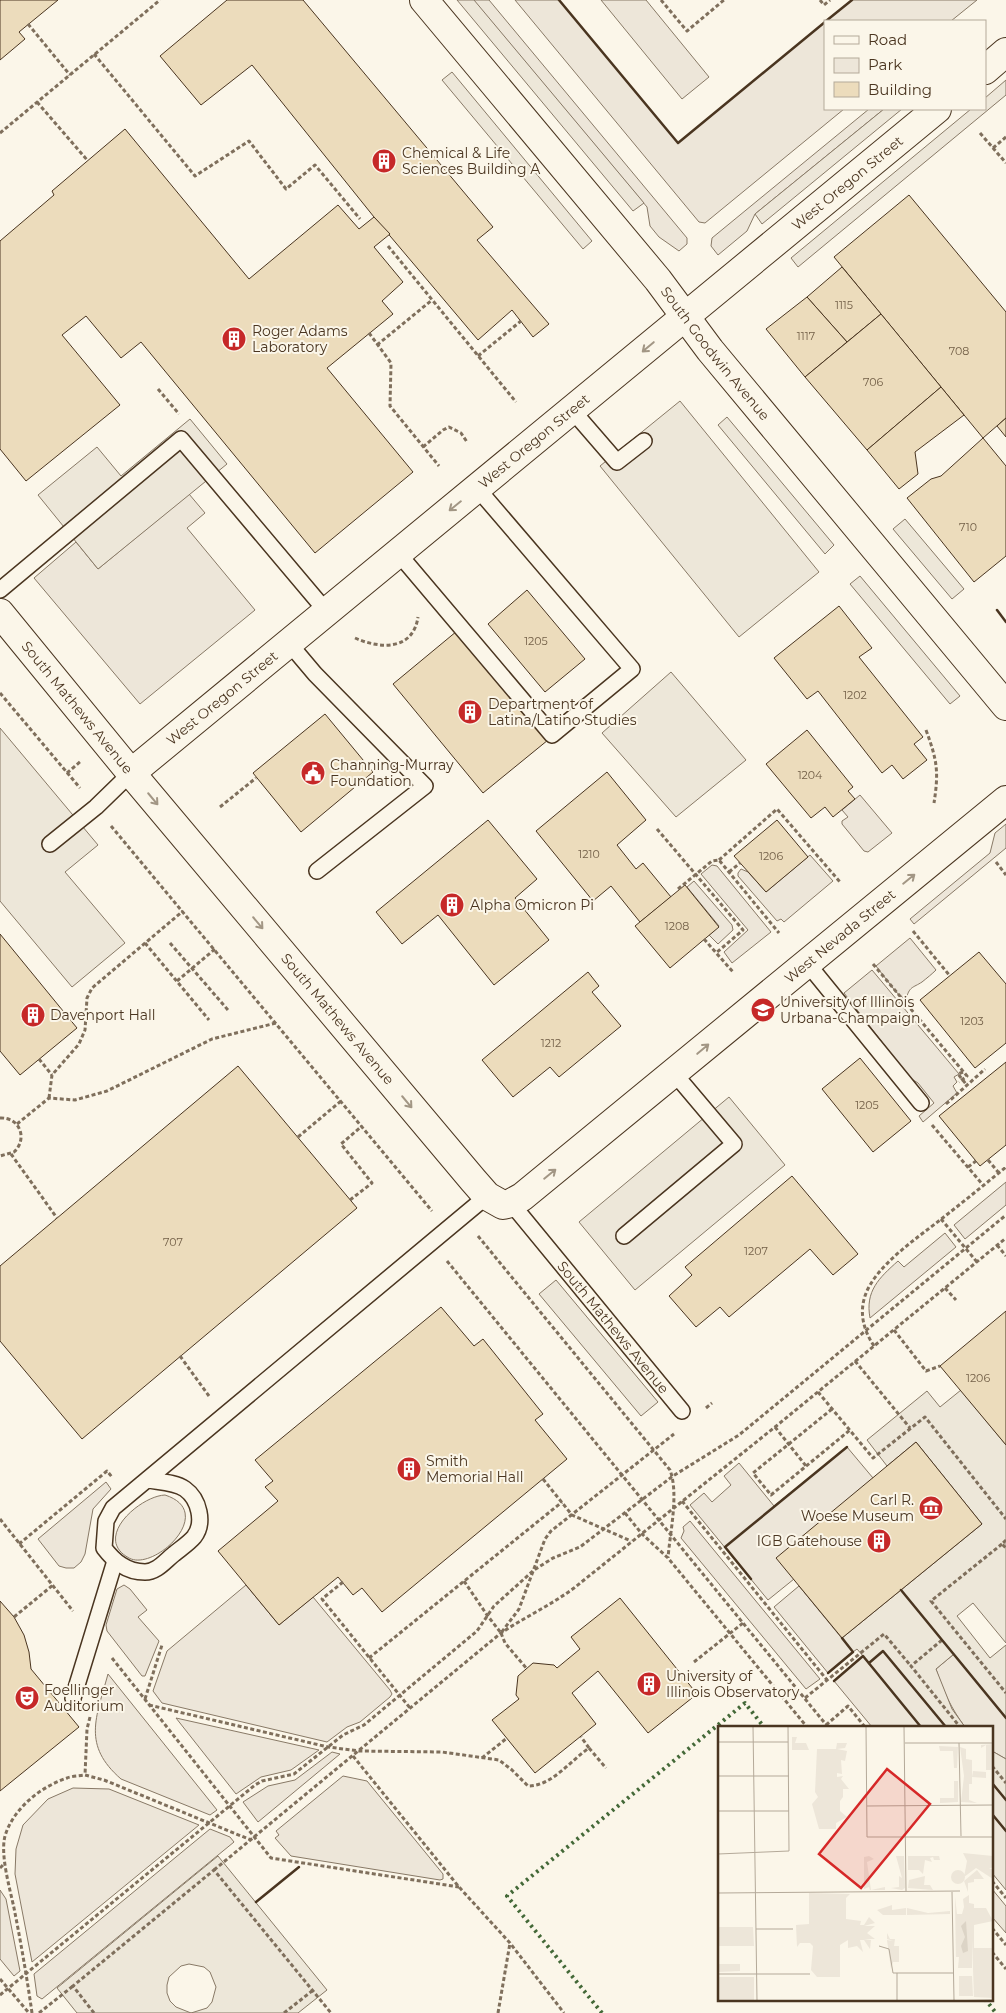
<svg xmlns="http://www.w3.org/2000/svg" width="1006" height="2013" viewBox="0 0 1006 2013" font-family="Montserrat,sans-serif">
<rect width="100%" height="100%" fill="#fbf6e9"/>
<g fill="#ede6d9" stroke="#887966">
<path d="M473,0h16l198,238v6l-8,7 -20,-14 -9,-11 -3,-19z"/>
<path d="M515,0h44l119,143 147,-121v87h19l-139,114 -6,-1z"/>
<path d="M601,0h45l63,77 -27,22z"/>
<path d="M852,0h125l-26,21h-125z"/>
<path d="M869,109h15l-129,105 -8,17 -29,24 -7,-9 1,-8z"/>
<path d="M189,494l16,19 -18,15 68,82 -115,94 -106,-126 42,-36 22,27z"/>
<path d="M860,795l32,38 -24,19 -4,-1 -22,-27v-3l6,-4 -6,-7z"/>
<path d="M1006,824v24l-92,76 -4,-5 80,-66 5,-20z"/>
<path d="M810,855l23,26 -49,41 -3,-3 -4,2 -39,-45v-3l3,-4 7,3 18,20z"/>
<path d="M712,865l5,1 54,66 -39,31 -8,-11 24,-22 -47,-56z"/>
<path d="M694,881l38,44 1,5 -15,14 -9,-9 10,-9 -32,-39z"/>
<path d="M910,938l26,32c-4,4 -9,8 -14,12 -9,6 -13,4 -16,18l-10,-8 -20,-26z"/>
<path d="M872,970l87,104 -5,3 3,5 -4,4 4,7 -34,29 -4,-6 15,-13 -16,-20 -8,-5 -66,-85z"/>
<path d="M1006,1182v23l-41,34 -11,-14z"/>
<path d="M945,1233l11,14 -86,71c-5,-27 9,-40 28,-57l6,6z"/>
<path d="M847,1447l26,31 -79,101 -26,21 -78,-95 14,-12 8,9 19,-17 -7,-9 15,-13 35,43z"/>
<path d="M106,1482l5,7 -18,20 -8,45 -4,8 -7,6h-8l-7,-2 -21,-27z"/>
<path d="M165,1495c53,17 -11,77 -36,63 -37,-20 11,-62 36,-63z"/>
<path d="M690,1521l130,158 -14,10 -125,-151 3,-7 -1,-4z"/>
<path d="M124,1585l6,4 17,21 -9,7 21,24 -14,35h-3l-35,-45 -1,-6 11,-36z"/>
<path d="M246,1585l33,40 34,-28 77,93 2,4 -2,3 -30,25 -13,5 -20,15 -165,-39 -9,-12 14,-40z"/>
<path d="M799,1586l54,66 -25,21 -54,-66z"/>
<path d="M883,1651l63,76h-74l-38,-46 29,-25 6,7z"/>
<path d="M954,1654l52,64v41l-14,-8v-24h-27c-14,-19 -22,-36 -29,-58z"/>
<path d="M108,1674l109,136 -7,5 -89,-36c-39,-34 -25,-61 -13,-105z"/>
<path d="M176,1718l143,32 -28,20 -30,7 -25,17z"/>
<path d="M332,1752l8,2 -82,68 -15,-20 25,-16 27,-6z"/>
<path d="M343,1776l24,5 76,93v5l-3,1 -149,-24 -16,-18 4,-3 -3,-4z"/>
<path d="M992,1783l14,17v90l-14,-17z"/>
<path d="M73,1788l36,1 90,36 -167,137 -17,-88 1,-25 7,-24 25,-26z"/>
<path d="M210,1829l20,8 4,5 -192,157 -5,-3 -3,-22z"/>
<path d="M992,1889l14,17v27l-14,-16z"/>
<path d="M0,1890l6,9 14,72 -6,5 -14,-17z"/>
</g>
<g fill="#ede7d9" stroke="#887966">
<path d="M457,0h17l170,203 -11,8z"/>
<path d="M452,72l140,169 -9,8 -141,-169z"/>
<path d="M1006,80v15l-208,172 -7,-9 180,-149h14v-11z"/>
<path d="M884,109h18l-140,115 -7,-10z"/>
<path d="M680,401l139,171 -80,65 -139,-171z"/>
<path d="M727,417l107,128 -9,9 -107,-129z"/>
<path d="M190,419l37,45 -129,105 -60,-74 59,-48 24,29z"/>
<path d="M905,519l59,70 -12,10 -59,-70z"/>
<path d="M860,576l100,120 -10,8 -100,-120z"/>
<path d="M671,672l75,88 -70,57 -74,-84z"/>
<path d="M0,728l98,117 -33,27 60,71 -53,44 -72,-86z"/>
<path d="M729,1097l56,68 -150,125 -56,-68z"/>
<path d="M556,1280l102,122 -17,14 -102,-122z"/>
<path d="M961,1390l45,55v198l-33,-40 -16,13 33,42 16,-13v73l-52,-64 -18,15 16,40 13,18h-19l-63,-76 -14,12 -12,-14 -4,3 -11,-14 140,-114 -66,-82 -29,24 -20,-26 60,-49 13,16z"/>
<path d="M992,1751l14,8v41l-14,-17z"/>
<path d="M218,1856l109,134 -29,23h-107l16,-5 5,-6 4,-15 -6,-15 -6,-5 -15,-3 -8,2 -12,11 -2,8v8l3,8 6,6 15,6h-114l-20,-25z"/>
</g>
<g fill="#ecdcbc" stroke="#4a3520">
<path d="M0,0h58l-39,32 6,7 -25,21z"/>
<path d="M227,0h76l190,227 -16,13 72,84 -16,13 -21,-27 -34,30 -104,-123 -122,-152 -51,40 -41,-49z"/>
<path d="M125,129l124,150 89,-74 21,24 15,-12 16,17 -16,13 29,35 -21,19 11,13 -66,54 86,104 -98,81 -174,-211 -20,16 -35,-42 -24,19 58,70 -94,76 -26,-32v-208l54,-46 -2,-4z"/>
<path d="M909,195l97,117v106l-23,20 -149,-181z"/>
<path d="M842,267l39,47 -34,28 -40,-45z"/>
<path d="M807,297l40,45 -42,35 -39,-48z"/>
<path d="M881,314l60,73 -74,63 -62,-73z"/>
<path d="M941,387l23,28 -49,37 3,22 -19,15 -32,-39z"/>
<path d="M1006,418v19l-9,-11z"/>
<path d="M983,438l23,28v90l-32,26 -67,-84 24,-19 10,-3z"/>
<path d="M527,590l58,69 -40,33 -57,-68z"/>
<path d="M839,606l33,42 -13,9 64,80 -9,7 13,16 -24,19 -11,-14 -10,8 -64,-82 -11,8 -33,-41z"/>
<path d="M457,631l91,109 -65,53 -90,-109z"/>
<path d="M325,714l48,58 -72,60 -48,-59z"/>
<path d="M807,730l46,57 -5,4 7,8 -22,18 -8,-10 -14,11 -45,-54z"/>
<path d="M607,772l39,48 -29,25 19,24 7,-6 28,34 -31,25 -29,-36 -18,15 -57,-70z"/>
<path d="M488,820l49,59 -22,19 34,42 -55,45 -56,-70 -36,29 -26,-32z"/>
<path d="M777,820l31,37 -42,35 -32,-36z"/>
<path d="M685,885l34,42 -49,41 -35,-42z"/>
<path d="M0,934l77,94 -57,47 -20,-24z"/>
<path d="M979,952l27,32v59l-31,25 -55,-68z"/>
<path d="M588,972l11,14 -7,6 29,34 -62,51 -9,-10 -37,30 -31,-37z"/>
<path d="M860,1058l51,63 -38,31 -51,-63z"/>
<path d="M1006,1062v83l-26,21 -41,-50z"/>
<path d="M238,1066l119,142 -275,231 -82,-98v-75z"/>
<path d="M792,1176l66,78 -25,21 -23,-26 -81,68 -9,-10 -24,20 -27,-31 23,-21 -7,-8z"/>
<path d="M441,1307l33,39 9,-7 60,75 -8,6 32,39 -185,153 -20,-24 -9,7 -15,-18 -59,48 -61,-74 60,-50 -13,-14 8,-6 -18,-21z"/>
<path d="M1006,1311v134l-66,-79z"/>
<path d="M916,1442l66,82 -140,114 -66,-80z"/>
<path d="M620,1598l77,96 -49,39 -50,-62 -26,22 24,31 -61,49 -43,-53 27,-21 -3,-4 2,-19 15,-13 21,2 3,3 23,-19 -9,-12z"/>
<path d="M0,1601l14,16 10,18 5,17 2,17 48,58 -79,64z"/>
</g>
<g fill="none" stroke-linecap="round" stroke-linejoin="round">
<defs>
<g id="service">
<path d="M572,410l45,52 27,-21"/>
<path d="M398,553l154,182 80,-66 -155,-181"/>
<path d="M0,590l181,-151 145,172"/>
<path d="M288,642l27,32 110,112 -108,85"/>
<path d="M50,844l46,-37 35,-34"/>
<path d="M807,963l114,140"/>
<path id="s1" d="M511,1203l171,208"/>
<path d="M624,1236l110,-92 -60,-71"/>
<path d="M148,1480c11,2 27,2 37,9 14,10 20,34 9,48 -5,6 -14,12 -20,17 -9,7 -17,18 -29,18 -19,0 -31,-11 -41,-24l2,-27 7,-13 374,-312"/>
<path d="M73,1698l42,-137"/>
</g>
<g id="minor">
<path d="M985,70l21,-18"/>
<path id="s2" d="M0,613l131,160 342,407 14,16 16,9 8,-2 11,-6 484,-397"/>
<path id="s3" d="M131,773l806,-664"/>
</g>
<g id="tertiary">
<path id="s4" d="M424,0l234,280 52,70 296,356"/>
</g>
</defs>
<use href="#service" stroke="#4a3520" stroke-width="18"/>
<use href="#minor" stroke="#4a3520" stroke-width="30"/>
<use href="#tertiary" stroke="#4a3520" stroke-width="30"/>
<g stroke="#7f6f5c" stroke-width="3" stroke-dasharray="4 2.5" stroke-linecap="butt">
<path d="M661,0l26,31 37,-31"/>
<path d="M820,0l4,5 6,-5"/>
<path d="M28,24l42,51"/>
<path d="M94,54l101,122 54,-35 37,48 29,-24 45,54"/>
<path d="M37,102l51,59"/>
<path d="M0,133l160,-133"/>
<path d="M980,133l26,30"/>
<path d="M993,148l13,-11"/>
<path d="M388,246l128,156"/>
<path d="M369,333l22,30 -1,43 49,60"/>
<path d="M377,345l55,-45"/>
<path d="M478,356l43,-35"/>
<path d="M158,389l21,25"/>
<path d="M423,447l20,-17 6,-3 12,6 6,9"/>
<path d="M355,638c25,11 58,13 63,-21"/>
<path d="M0,693l80,95"/>
<path d="M926,730c11,30 13,41 8,73"/>
<path d="M67,773l14,-12"/>
<path d="M220,807l36,-29"/>
<path d="M111,826l321,385"/>
<path d="M657,829l86,101 -27,23"/>
<path d="M719,860l58,-51 63,73"/>
<path d="M996,862l10,13"/>
<path d="M729,872l11,-9"/>
<path d="M678,889l34,-28 7,-1 60,73"/>
<path d="M913,931l37,45"/>
<path d="M704,939l29,33"/>
<path d="M145,943l64,77"/>
<path d="M170,943l58,67"/>
<path d="M873,964l94,112 -8,6"/>
<path d="M177,981l38,-32"/>
<path d="M39,1059l13,16"/>
<path d="M963,1072l-5,2 8,10"/>
<path d="M49,1098l3,-23 27,-31 6,-14 2,-32 5,-10 91,-77"/>
<path d="M946,1104l39,-35"/>
<path d="M0,1118c20,-1 28,21 14,34l-14,4"/>
<path d="M17,1124l32,-26 26,2 32,-9 105,-52 64,-16"/>
<path d="M932,1125l51,60"/>
<path d="M298,1137l43,-36"/>
<path d="M11,1154l46,64"/>
<path d="M988,1160l11,13"/>
<path d="M968,1167l8,-6"/>
<path d="M350,1200l22,-17 -31,-39 21,-18"/>
<path d="M941,1219l36,43"/>
<path d="M478,1236l192,234c9,24 0,62 -2,88"/>
<path d="M997,1245l9,11"/>
<path d="M447,1261l381,466"/>
<path d="M945,1288l11,12"/>
<path d="M894,1330l32,41 14,-5"/>
<path d="M874,1346c-10,-15 -15,-32 -9,-50 10,-30 51,-57 75,-76 22,-17 44,-35 66,-53"/>
<path d="M180,1356l29,40"/>
<path d="M855,1361l55,67"/>
<path d="M818,1392l55,66 52,-41 81,102"/>
<path d="M706,1408l6,-5"/>
<path d="M832,1409l-79,64 18,22 79,-65"/>
<path d="M775,1427l31,39"/>
<path d="M543,1479l29,36 59,26"/>
<path d="M682,1501l145,179"/>
<path d="M625,1513l17,21 26,24 139,169"/>
<path d="M0,1519l73,92"/>
<path d="M1006,1540l-4,4 4,4"/>
<path d="M19,1544l88,-73 5,6"/>
<path d="M1002,1544l-71,57 75,92"/>
<path d="M464,1581l23,34 14,18 18,-24 26,-70 6,-8 123,-97"/>
<path d="M343,1582l-21,17 88,109"/>
<path d="M14,1617l39,-32"/>
<path d="M501,1633l4,10 22,26"/>
<path d="M942,1640l-31,26 49,61"/>
<path d="M112,1658l159,200 188,29"/>
<path d="M369,1658l193,-156"/>
<path d="M694,1662l49,-39"/>
<path d="M805,1698l79,-64 27,32"/>
<path d="M145,1699l17,-54"/>
<path d="M149,1705l179,42 31,4 83,1 57,8 13,10 16,16c24,0 42,-25 61,-38l-8,-11"/>
<path d="M90,1717l-3,12 -2,46 19,5 147,60"/>
<path d="M826,1725l22,-19 17,21"/>
<path d="M589,1748l17,20"/>
<path d="M353,1756l106,131 51,56 54,70"/>
<path d="M482,1758l25,-20"/>
<path d="M992,1766l14,17"/>
<path d="M0,1868l5,-5"/>
<path d="M214,1870l287,-237c24,-16 50,-28 73,-45l201,-161 231,-189"/>
<path d="M992,1881l14,17"/>
<path d="M992,1928l14,17"/>
<path d="M992,1952l14,17"/>
<path d="M0,1979l29,34"/>
<path d="M0,1995l255,-210 7,-4 32,-7 49,-39 21,-10 113,-94 17,-25 40,-36 19,-12 27,-11 93,-71 66,-41 267,-220"/>
<path d="M32,2013c-5,-35 -11,-70 -18,-105 -4,-19 -14,-53 -9,-72 8,-27 35,-49 62,-58 5,-2 12,-2 18,-3"/>
<path d="M39,2013l34,-27"/>
<path d="M94,2013l-21,-27 141,-116 117,143"/>
<path d="M284,2013l28,-22"/>
<path d="M498,2013l12,-70"/>
</g>
<use href="#service" stroke="#fbf6e9" stroke-width="15"/>
<use href="#minor" stroke="#fbf6e9" stroke-width="28"/>
<use href="#tertiary" stroke="#fbf6e9" stroke-width="28"/>
<g stroke="#436837" stroke-width="4" stroke-dasharray="2.5 4" stroke-linecap="butt">
<path d="M985,1999l11,14"/>
<path d="M602,2013l-95,-117 238,-193 19,24"/>
</g>
<g stroke="#4a3520" stroke-width="2.5">
<path d="M559,0l119,143 147,-121"/>
<path d="M826,21l26,-21"/>
<path d="M997,610l9,12"/>
<path d="M751,1579l-26,-32 122,-100"/>
<path d="M901,1590l105,128"/>
<path d="M869,1663l14,-12 63,76"/>
<path d="M828,1673l25,-21 -11,-14"/>
<path d="M834,1681l29,-25 58,71"/>
<path d="M992,1783l14,17"/>
<path d="M992,1814l14,17"/>
<path d="M256,1902l43,-35"/>
</g>
</g>
<defs><path id="oneway-shaft" d="M-6 0H5M1.5-3L5.5 0L1.5 3" fill="none" stroke-width="1.6" stroke-linecap="round" stroke-linejoin="round" transform="scale(1.25)"/></defs>
<g stroke="#a29684">
<use href="#oneway-shaft" transform="translate(648 347) rotate(140)"/>
<use href="#oneway-shaft" transform="translate(455 506) rotate(141)"/>
<use href="#oneway-shaft" transform="translate(153 799) rotate(50)"/>
<use href="#oneway-shaft" transform="translate(909 879) rotate(-39)"/>
<use href="#oneway-shaft" transform="translate(258 923) rotate(50)"/>
<use href="#oneway-shaft" transform="translate(703 1049) rotate(-40)"/>
<use href="#oneway-shaft" transform="translate(407 1102) rotate(50)"/>
<use href="#oneway-shaft" transform="translate(550 1174) rotate(-39)"/>
</g>
<defs>
<symbol id="building-disc" viewBox="-11 -11 22 22"><circle r="9.5" fill="#c62828" stroke="#fbf6e9"/><path d="M-4-6H4V6H1V3H-1V6H-4ZM-2.5-4.3h1.7v1.8h-1.7ZM.8-4.3h1.7v1.8H.8ZM-2.5-1h1.7V.8h-1.7ZM.8-1h1.7V.8H.8Z" fill="#fff"/></symbol>
<symbol id="civic-disc" viewBox="-11 -11 22 22"><circle r="9.5" fill="#c62828" stroke="#fbf6e9"/><path d="M-.6-6.5H3V-4.5H.6V-3L4-1V1h2V6H-6V1h2V-1L-.6-3ZM-1.2 2.5V6h2.4V2.5Z" fill="#fff"/></symbol>
<symbol id="university-disc" viewBox="-11 -11 22 22"><circle r="9.5" fill="#c62828" stroke="#fbf6e9"/><path d="M0-5L7-2L0 1L-7-2ZM-4 1L0 2.5L4 1V4Q0 6-4 4Z" fill="#fff"/></symbol>
<symbol id="museum-disc" viewBox="-11 -11 22 22"><circle r="9.5" fill="#c62828" stroke="#fbf6e9"/><path d="M0-6L6-3V-2H-6V-3ZM-5-1h2V3h-2ZM-1-1h2V3h-2ZM3-1h2V3H3ZM-6 4H6V6H-6Z" fill="#fff"/></symbol>
<symbol id="theatre-disc" viewBox="-11 -11 22 22"><circle r="9.5" fill="#c62828" stroke="#fbf6e9"/><path d="M-5-5.5Q0-4 5-5.5V0Q5 5 0 6Q-5 5-5 0ZM-3.3-2.5H-1v1.5H-3.3ZM1-2.5H3.3v1.5H1ZM-2.8 1Q0 5.5 2.8 1Z" fill="#fff"/></symbol>
</defs>
<g fill-rule="evenodd">
<use href="#building-disc" x="370" y="147" width="28" height="28"/>
<use href="#building-disc" x="220" y="325" width="28" height="28"/>
<use href="#building-disc" x="456" y="698" width="28" height="28"/>
<use href="#civic-disc" x="299" y="759" width="28" height="28"/>
<use href="#building-disc" x="438" y="891" width="28" height="28"/>
<use href="#university-disc" x="749" y="996" width="28" height="28"/>
<use href="#building-disc" x="19" y="1001" width="28" height="28"/>
<use href="#building-disc" x="395" y="1455" width="28" height="28"/>
<use href="#museum-disc" x="917" y="1494" width="28" height="28"/>
<use href="#building-disc" x="865" y="1527" width="28" height="28"/>
<use href="#building-disc" x="635" y="1670" width="28" height="28"/>
<use href="#theatre-disc" x="13" y="1684" width="28" height="28"/>
</g>
<g text-anchor="middle" stroke-width="4" stroke-linejoin="round" paint-order="stroke">
<g font-size="11" fill="#725f47">
<text x="844" y="309">1115</text>
<text x="806" y="340">1117</text>
<text x="959" y="355">708</text>
<text x="873" y="386">706</text>
<text x="968" y="531">710</text>
<text x="536" y="645">1205</text>
<text x="855" y="699">1202</text>
<text x="810" y="779">1204</text>
<text x="589" y="858">1210</text>
<text x="771" y="860">1206</text>
<text x="677" y="930">1208</text>
<text x="972" y="1025">1203</text>
<text x="551" y="1047">1212</text>
<text x="867" y="1109">1205</text>
<text x="173" y="1246">707</text>
<text x="756" y="1255">1207</text>
<text x="978" y="1382">1206</text>
</g>
<g font-size="14" fill="#4a3520" stroke="#fbf6e9" text-anchor="start">
<text x="402" y="158">Chemical &amp; Life<tspan x="402" dy="16">Sciences Building A</tspan></text>
<text x="252" y="336">Roger Adams<tspan x="252" dy="16">Laboratory</tspan></text>
<text x="488" y="709">Department of<tspan x="488" dy="16">Latina/Latino Studies</tspan></text>
<text x="330" y="770">Channing-Murray<tspan x="330" dy="16">Foundation</tspan></text>
<text x="470" y="910">Alpha Omicron Pi</text>
<text x="780" y="1007">University of Illinois<tspan x="780" dy="16">Urbana-Champaign</tspan></text>
<text x="50" y="1020">Davenport Hall</text>
<text x="426" y="1466">Smith<tspan x="426" dy="16">Memorial Hall</tspan></text>
<text x="914" y="1505" text-anchor="end">Carl R.<tspan x="914" dy="16">Woese Museum</tspan></text>
<text x="862" y="1546" text-anchor="end">IGB Gatehouse</text>
<text x="666" y="1681">University of<tspan x="666" dy="16">Illinois Observatory</tspan></text>
<text x="44" y="1695">Foellinger<tspan x="44" dy="16">Auditorium</tspan></text>
</g>
<g font-size="14" fill="#4a3520" stroke="#fbf6e9">
<text dy="5" stroke="none"><textPath href="#s3" startOffset="928">West Oregon Street</textPath></text>
<text dy="5" stroke="none"><textPath href="#s4" startOffset="458">South Goodwin Avenue</textPath></text>
<text dy="5" stroke="none"><textPath href="#s3" startOffset="522">West Oregon Street</textPath></text>
<text dy="5" stroke="none"><textPath href="#s3" startOffset="118">West Oregon Street</textPath></text>
<text dy="5" stroke="none"><textPath href="#s2" startOffset="122">South Mathews Avenue</textPath></text>
<text dy="5" stroke="none"><textPath href="#s2" startOffset="1210">West Nevada Street</textPath></text>
<text dy="5" stroke="none"><textPath href="#s2" startOffset="528">South Mathews Avenue</textPath></text>
<text dy="5" stroke="none"><textPath href="#s1" startOffset="161">South Mathews Avenue</textPath></text>
</g>
</g>
<g transform="translate(718 1726)">
<rect width="275" height="275" fill="#fbf6e9"/>
<path d="M74,11h5l-2,6h11l3,7h-17zM119,17h10l-2,5 -8,1 10,2 -2,10 -4,-1 1,14 -5,-1v4l6,-1 -2,3 8,10h-6v8l-3,4v10l7,6 -11,6v6h-17l-7,-25 6,-7 -3,-5 2,-43h19zM275,18v26h-7v-25l-5,3v-3zM221,20l19,1 -1,21h-3l-1,-17h-13zM242,21l6,2v10l6,1v17l1,-6 13,1v6l-14,-1v7h-3v16l8,3 -16,-1 3,-26zM236,55h4v21l-18,1v-5h14zM245,127l30,3v11l-4,2h4v10l-17,-11 -12,9 3,-16zM151,130l5,3 -7,3 4,28 14,-3v3h-15l-1,-3 -5,2v-32zM178,130h8l1,32 -3,2 -11,-2 8,-1v-11l3,2zM190,130h31l1,4h-6l-1,-3 -3,1 2,4 -7,-2 -2,14 -4,-4h-11zM259,144l7,9h-10v3l-6,1v9l-4,-11zM233 151a7 7 0 1 1 14 0a7 7 0 1 1-14 0ZM207,150l-1,9h6l3,5 -25,-2 1,-8zM91,167l41,1 -4,4v21l15,2 -1,4h4l5,-8 6,6 -11,3h11l-8,7 8,6h-11l7,1 -1,9 -6,-9h-4l3,12 -6,-6 -9,2v-8l-8,5v32h-23l-6,-7 2,-24 -3,-3h-10l-3,4 -1,-22 13,-1zM251,169v8l5,1v4h12l7,13 -19,4v23h19v50l-19,-1 -2,-57v28h-14l1,-11h-3v10l-1,-70 2,17h5l2,-7 14,11 -14,-11 -1,-8zM174,179v5l14,-2v7h-23l-6,-5zM189,182l21,5 22,-2v3l-43,1zM0,201h35l1,19h-36zM169,207l3,6h5l-1,7h5v16h-6l-2,7 -4,-29 6,1 -6,-2zM0,238h22v7l-22,1zM241,250h13l1,20h-14zM0,251h36v23h-36z" fill="#ede6d9"/>
<path d="M248,195l2,30 -5,2 -2,-7 4,-9 -4,-11z" fill="#dcd4c6"/>
<path fill="none" stroke="#b4a999" stroke-width="1" d="M35,0l4,275M148,0l1,111h126M186,0l2,165M0,16h70M187,17h88M241,17l2,93M0,50h71M149,80l126,-1M0,85h71M0,128l71,-3 -1,-125M234,166l2,108M0,167l242,-2M38,203h37M161,220l10,3 4,24h60M179,247v28M0,248h92M221,275l54,-1"/>
<path fill="#d62828" fill-opacity="0.15" stroke="#d62828" stroke-width="2.5" d="M169,43l43,35 -69,84 -42,-34z"/>
<rect width="275" height="275" fill="none" stroke="#4a3520" stroke-width="2.5"/>
</g>
<rect x="824" y="20" width="162" height="90" fill="#fbf6e9" stroke="#b4a999"/>
<rect x="834" y="36" width="25" height="8" fill="#fbf6e9" stroke="#b4a999"/>
<text x="868" y="45" font-size="15" fill="#4a3520">Road</text>
<rect x="834" y="58" width="25" height="15" fill="#ede6d9" stroke="#b4a999"/>
<text x="868" y="70" font-size="15" fill="#4a3520">Park</text>
<rect x="834" y="82" width="25" height="15" fill="#ecdcbc" stroke="#b4a999"/>
<text x="868" y="95" font-size="15" fill="#4a3520">Building</text>
</svg>
